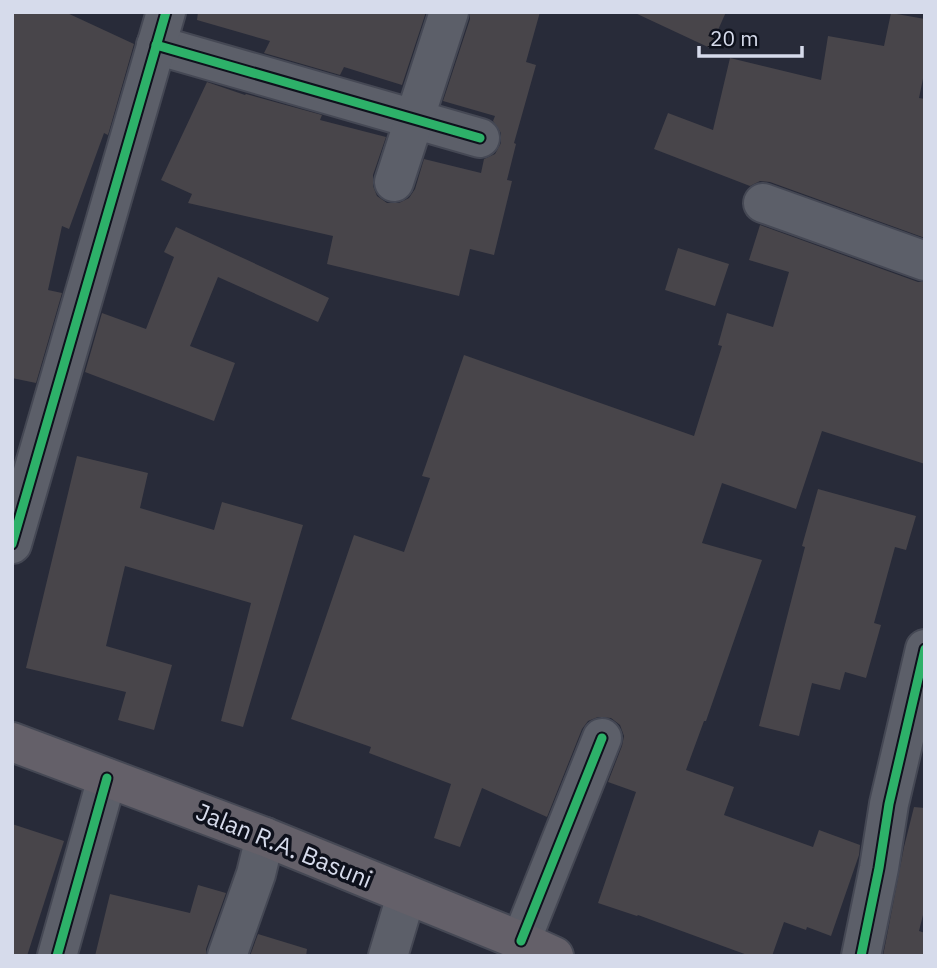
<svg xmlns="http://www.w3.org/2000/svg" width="937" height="968" viewBox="0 0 937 968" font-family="'IBM Plex Sans',sans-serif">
<rect width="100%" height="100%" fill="#282b39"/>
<g fill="#48454a">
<path d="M12,12h53l69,32 -26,91 -4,-2 -35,96 -7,-3 -14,64 14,3 -26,90 -24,-5z"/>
<path d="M198,12h228l-24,73 -58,-18 -4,8 -76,-22 6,-12 -73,-21z"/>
<path d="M470,12h70l-14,50 10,3 -22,78 2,1 -9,36 5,1 -18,74 -24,-6 -11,47 -132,-32 6,-28 -145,-33 4,-9 -31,-14 46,-98 38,13 1,-1 76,21 -2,5 66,17 -13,38v11l4,10 10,7h12l10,-5 6,-9 9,-30 57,14 3,-14 11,-5 6,-11v-10l-8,-12 2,-5 -52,-15 27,-82z"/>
<path d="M633,12h93l-16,36z"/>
<path d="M891,13l34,6v50l-6,29 6,1v139l-155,-56 -10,-1 -10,5 -96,-37 14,-36 45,17 17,-72 91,22 7,-44 56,10z"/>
<path d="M760,225l158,57h7v182l-103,-33 -26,78 -74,-26 -20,60 60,17 -56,161h-2l-18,49 48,17 -10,28 89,32 6,-17 41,15 -1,10 -28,81 -24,-9 -1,3 -22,-8 -12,34h-22l-112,-41 -1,1 -39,-13 38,-111 -28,-10 14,-36 2,-10 -4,-11 -9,-7 -13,-1 -10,4 -6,8 -35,88 -65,-29 -22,59 -26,-9 17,-54 -82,-31 2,-6 -80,-28 63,-184 50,17 26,-74 -8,-2 42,-121 230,81 28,-90 -4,-1 9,-32 46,14 16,-55 -40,-12z"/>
<path d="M176,227l153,71 -11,24 -100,-45 -28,69 45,17 -21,58 -129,-49 17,-59 44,16 28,-72 -10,-5z"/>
<path d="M678,248l51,16 -14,42 -50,-16z"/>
<path d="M77,456l71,17 -8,35 74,22 8,-28 81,23 -60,202 -22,-6 30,-118 -126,-37 -19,80 66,19 -18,65 -36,-10 8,-28 -100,-24z"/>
<path d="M818,489l98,27 -10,34 -11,-3 -21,76 7,2 -15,53 -21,-6 -5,18 -28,-7 -13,53 -40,-10 46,-179 -3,-1z"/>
<path d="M914,807l11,1v99l-6,24 6,2v23h-42l21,-109z"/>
<path d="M12,824l52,17 -37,115h-15z"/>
<path d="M198,885l28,8 -20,56v7h-111l15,-62 80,19z"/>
<path d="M258,934l49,15 -1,7h-56z"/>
</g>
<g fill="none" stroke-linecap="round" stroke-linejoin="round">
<defs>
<g id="minor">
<path d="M156,45l324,93"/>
<path d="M394,182l55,-170"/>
<path d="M763,203l162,58"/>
<path d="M12,544l154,-532"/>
<path d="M521,941l81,-203"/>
<path d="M57,956l50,-178"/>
<path d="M227,956l29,-82 9,-37"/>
<path d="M388,956l18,-60"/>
<path d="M861,956l18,-88 10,-64 36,-155"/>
</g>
<path id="major" d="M12,742l253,95 256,104 33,15"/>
</defs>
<use href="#minor" stroke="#454854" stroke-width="42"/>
<use href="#major" stroke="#454854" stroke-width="42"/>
<use href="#minor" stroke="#5c5f69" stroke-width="38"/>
<use href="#major" stroke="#646069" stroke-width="38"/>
<defs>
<g id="cycleway">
<path d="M156,45l324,93"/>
<path d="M12,544l154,-532"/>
<path d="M521,941l81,-203"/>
<path d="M57,956l50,-178"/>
<path d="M861,956l18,-88 10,-64 36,-155"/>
</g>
</defs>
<use href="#cycleway" stroke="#0e111c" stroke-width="13"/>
<use href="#cycleway" stroke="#2db169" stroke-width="9"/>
</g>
<g text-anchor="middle" stroke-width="7" stroke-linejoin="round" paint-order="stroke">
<g font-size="24" fill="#d6dbeb" stroke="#0e111c">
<text transform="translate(284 846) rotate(22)" y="8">Jalan R.A. Basuni</text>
</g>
</g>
<rect width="937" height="968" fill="none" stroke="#d6dbeb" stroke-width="28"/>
<path d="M699 46v10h103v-10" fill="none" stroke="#d6dbeb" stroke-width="3.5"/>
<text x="710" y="46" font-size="21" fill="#d6dbeb" stroke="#0e111c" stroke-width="5" paint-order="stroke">20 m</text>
</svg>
